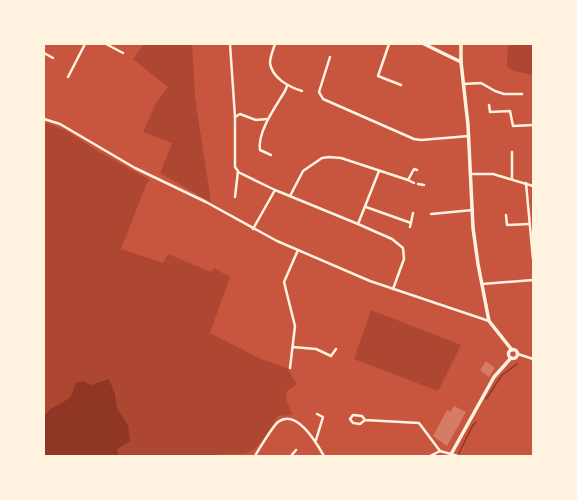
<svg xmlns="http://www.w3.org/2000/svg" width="577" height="500" viewBox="0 0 577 500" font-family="Overpass,sans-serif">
<rect width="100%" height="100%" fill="#c8553d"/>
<g fill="#ae4732">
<path d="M144,44h48l3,53 16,105 -51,-29 12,-30 -29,-11 13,-29 12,-16 -35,-28z"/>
<path d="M508,44h25v31l-19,-4 -7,-4z"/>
<path d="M44,122l23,9 29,19 54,30 -4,5 -25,64 42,14 5,-9 43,18 3,-4 16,9 -20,56 51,26 26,9 10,16 -10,7 -1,9 7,15 -15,1c-8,12 -20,38 -36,38 -10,1 -19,-1 -29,2h-94l-2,-7 11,-24 -11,-17 -2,-14 -6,-15 -18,6 -8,-4 -12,17 -21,11 -6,7z"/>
<path d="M371,310l90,35 -23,46 -84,-32z"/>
</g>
<path fill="#8f3625" d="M109,379l6,15 2,14 11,17 2,16 -13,8 2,7h-75v-40l6,-7 20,-11 6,-15 7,-2 8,4z"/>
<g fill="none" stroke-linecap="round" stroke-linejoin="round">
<g stroke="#8f3625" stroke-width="1.5">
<path d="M486,399l16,-24 15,-11"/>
<path d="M458,455l15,-30 3,-3"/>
</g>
</g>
<g fill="#d67c66">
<path d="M486,361l9,7 -6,9 -9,-7z"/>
<path d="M454,406l12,6 -19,34 -14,-10 14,-26 3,2z"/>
</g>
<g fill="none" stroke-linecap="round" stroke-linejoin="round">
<g stroke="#fff3e0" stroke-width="2.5">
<path d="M106,44l17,9"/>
<path d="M230,44l5,73v50l3,4 -3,26"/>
<path d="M275,44c-2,6 -5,13 -5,19 2,15 19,24 32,28"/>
<path d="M389,44l-11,32 23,9"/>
<path d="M44,53l9,5"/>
<path d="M330,57l-11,35 4,7 91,40 7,1 48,-4"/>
<path d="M68,77l17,-33"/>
<path d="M464,84l17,-1 14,8 9,3h18"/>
<path d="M489,105l1,7 20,-1 3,15 20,-1"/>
<path d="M235,117l5,-3 16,6 11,-1"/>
<path d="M44,119l16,5 75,44 71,34 71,39 93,40 119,40"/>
<path d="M271,155l-11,-5c-3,-18 16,-44 25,-59l2,-5"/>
<path d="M379,171l-21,53 34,15 11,9 1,11 -11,30"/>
<path d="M238,172l37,18"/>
<path d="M470,174h23l40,12"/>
<path d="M512,178v-26"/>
<path d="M408,180l6,3"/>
<path d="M526,183l7,76"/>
<path d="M418,184l6,1"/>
<path d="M290,196l13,-25 19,-13 7,-1 12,1 67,22 6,-11 3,1"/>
<path d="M366,207l45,16"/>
<path d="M431,214l42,-4"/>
<path d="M506,215l1,10 22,-1"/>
<path d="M410,227l3,-14"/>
<path d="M253,229l22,-39 83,34"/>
<path d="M482,284l51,-4"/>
<path d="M293,347l23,2 15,7 5,-7"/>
<path d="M518,354l15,5"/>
<path d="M290,368l5,-42 -11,-44 14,-32"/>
<path d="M365,420l-3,-4 -9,-1 -3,4 3,4 7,1 5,-4 54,3 21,28"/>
<path d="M316,440l7,-23 -6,-3"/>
<path d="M255,456c4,-7 18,-30 23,-34 19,-14 39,22 46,34"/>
<path d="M291,456l5,-6"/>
<path d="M430,456l10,-5 18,5"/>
</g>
<g stroke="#fff3e0" stroke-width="3.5">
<path d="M424,44l37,18"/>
<path d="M461,44v18l7,63 5,103 5,36 11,57 23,29"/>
<circle cx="513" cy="354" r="4.5"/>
<path d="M450,456l44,-79 17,-19"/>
</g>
</g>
<rect width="577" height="500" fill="none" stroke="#fff3e0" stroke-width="90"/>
</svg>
